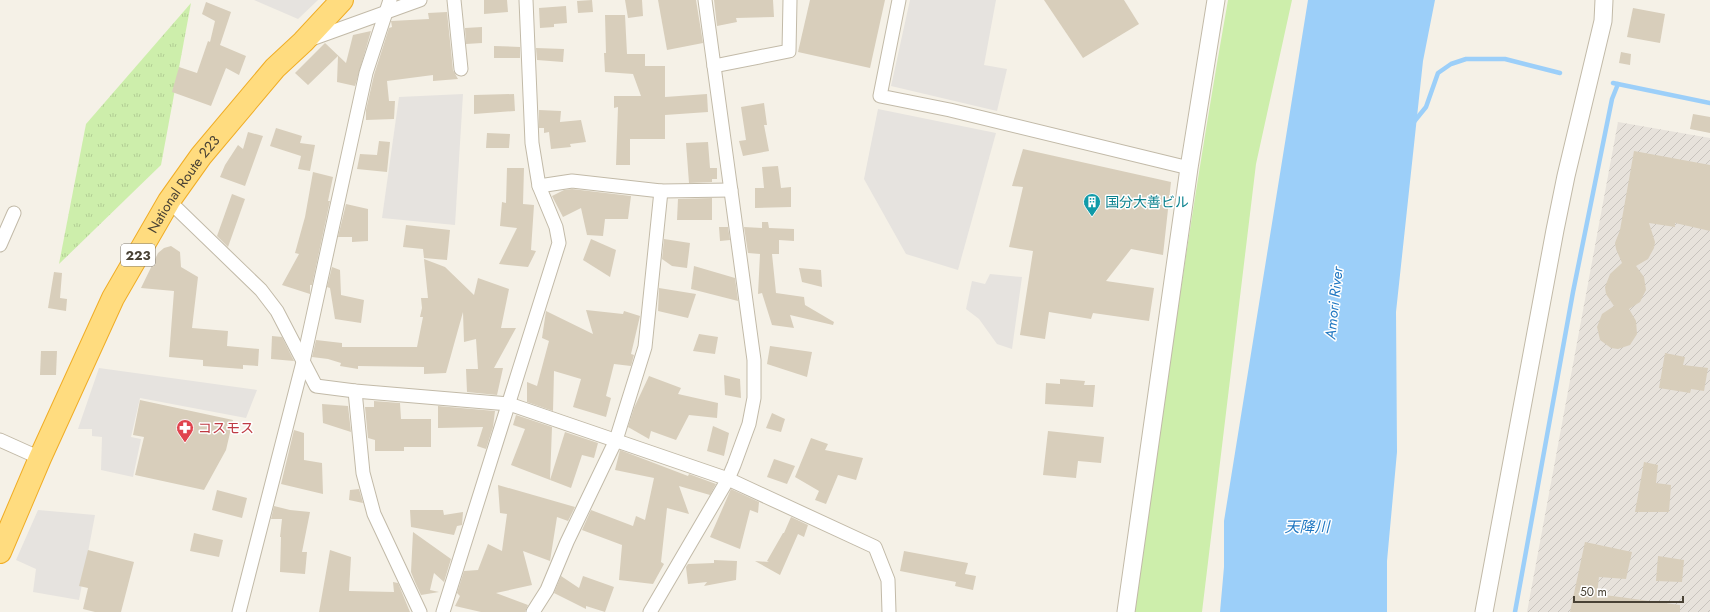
<svg xmlns="http://www.w3.org/2000/svg" width="1710" height="612" viewBox="0 0 1710 612" font-family="Jost,'Noto Sans JP',sans-serif">
<defs>
<pattern id="industrial-furrows" width="10" height="10" patternUnits="userSpaceOnUse"><rect width="10" height="10" fill="#e7e2db"/><path d="M-1 1l2-2M0 10L10 0M9 11l2-2" fill="none" stroke="#c8c3bd"/></pattern>
<pattern id="grass-tufts" width="24" height="20" patternUnits="userSpaceOnUse"><rect width="24" height="20" fill="#cdeeab"/><path d="M3 7l-1-3M5 7V3M7 7l1-3M15 17l-1-3M17 17v-4M19 17l1-3" fill="none" stroke="#b2cd94"/></pattern>
</defs>
<rect width="100%" height="100%" fill="#f5f1e7"/>
<path fill="url(#industrial-furrows)" d="M1618,122l92,16v474h-183z"/>
<path fill="url(#grass-tufts)" d="M191,3l-30,162 -102,99 27,-140z"/>
<path fill="#cdeeab" d="M1228,0h64l-36,164 -54,448h-68c29,-204 58,-409 94,-612z"/>
<g fill="#e6e3df">
<path d="M254,0h64l-20,19z"/>
<path d="M910,0h86l-12,65 23,4 -10,42 -106,-25z"/>
<path d="M463,94l-8,131 -73,-7 17,-121z"/>
<path d="M878,109l118,24 -38,137 -52,-16 -42,-75z"/>
<path d="M990,274l32,3 -10,72 -15,-5 -18,-25 -13,-10 6,-28 13,3z"/>
<path d="M99,368l158,22 -11,28 -106,-20 -9,39 10,2 -8,38 -32,-7 1,-33 -10,-1v-7h-14z"/>
<path d="M38,510l57,5 -16,85 -46,-8 3,-23 -20,-9z"/>
</g>
<path fill="#9ccff9" d="M1308,0h127l-12,61 -27,251 1,140 -10,109v51h-167l4,-45v-46z"/>
<g fill="none" stroke-linecap="round" stroke-linejoin="round">
<g stroke="#9ccff9" stroke-width="4.5">
<path d="M1613,83l97,20"/>
<path d="M1413,123l13,-16 12,-34 13,-9 15,-5h39l55,14"/>
<path d="M1515,612l58,-320 39,-193 6,-15"/>
</g>
</g>
<g fill="#d8cebb">
<path d="M484,0h23l1,12 -24,2z"/>
<path d="M592,0l1,12 -15,1 -1,-12z"/>
<path d="M625,0h17l1,16 -15,2z"/>
<path d="M658,0h38l7,43 -36,7z"/>
<path d="M714,0h59l1,17 -38,1 1,4 -20,4z"/>
<path d="M810,0h75l-15,68 -72,-16z"/>
<path d="M1044,0h80l15,24 -56,34z"/>
<path d="M206,2l25,10 -11,33 26,11 -7,19 -13,-7 -15,38 -39,-14 7,-25 18,6 11,-32 2,1 5,-21 -13,-7z"/>
<path d="M566,6l1,17 -13,1v3l-14,1 -1,-20z"/>
<path d="M1633,8l32,6 -5,29 -33,-6z"/>
<path d="M447,12l6,58 5,9 -25,2v-6l-46,6 2,20h6l-1,18 -28,1v-10l8,-35 15,-47 3,-1 -1,-6 38,-2 -1,-6z"/>
<path d="M605,15h20l2,39h18v12h20v31l42,-3 1,18 -43,3v24h-35v26h-14l2,-58 -4,1v-12h27l-8,-22 -28,-2 -1,-19h2z"/>
<path d="M482,27v16l-16,1 -1,-16z"/>
<path d="M371,31l-16,55 -18,-4 1,-26 -30,29 -13,-12 30,-30 21,20 7,-28z"/>
<path d="M494,46l26,1v11h-26z"/>
<path d="M536,48l28,1 -1,13 -26,-2z"/>
<path d="M1621,52l10,2 -1,11 -11,-2z"/>
<path d="M514,94l1,17 -41,3v-19z"/>
<path d="M764,103l3,22h-3l5,26 -26,5 -4,-15 7,-1 -5,-33z"/>
<path d="M539,110l22,1 -1,11 21,-2 5,22 -16,2 1,3 -20,2 -2,-17 -5,1v-5h-5z"/>
<path d="M1693,114l17,3v16l-20,-4z"/>
<path d="M276,128l26,8 -2,7 15,2 -5,26 -12,-2 3,-13 -31,-10z"/>
<path d="M248,132l15,4 -18,50 -25,-9 5,-12 13,-20 5,4z"/>
<path d="M487,133l23,1 -1,14h-23z"/>
<path d="M379,141l11,1 -3,30 -30,-3 3,-15 17,1z"/>
<path d="M708,142l2,26h7v11h-5v3l-23,1 -3,-40z"/>
<path d="M1023,149l148,33 -8,73 -32,-6 -25,32 48,7 -5,33 -56,-8 -2,6 -42,-7 -4,27 -25,-4 13,-84 -24,-4 14,-60 -11,-1z"/>
<path d="M1634,151l76,14v66l-35,-8v4l-26,-4 6,19 -1,6 -6,11 -12,7 8,11 2,13 -6,12 -11,7 7,12 1,13 -7,11 -12,4 -7,-1 -11,-8 -3,-13 5,-13 12,-8 -8,-12 -1,-7 5,-13 12,-11 -6,-14 -1,-6 5,-13z"/>
<path d="M778,166l3,22 10,-1v20l-36,1v-20h9l-2,-21z"/>
<path d="M507,168h17l-1,36 11,1 -3,45 5,1 -8,16 -29,-3 18,-36 -17,-2 2,-24 4,1z"/>
<path d="M313,172l20,5 -5,24h2l-18,84h-2v9l-28,-9 17,-31 -4,-1 10,-36z"/>
<path d="M572,189l59,7 -3,23h-23l-2,17 -16,-1 -6,-27 -18,9 -11,-21 12,-6z"/>
<path d="M232,194l13,5 -17,48 -11,-11z"/>
<path d="M712,198v22h-35l1,-21z"/>
<path d="M346,204l22,5v32l-16,1v-5h-14z"/>
<path d="M762,222h6l1,6 25,1v12l-15,-1v14h-7l4,39 28,4 1,8 29,17 -1,3 -43,-10 4,13 -22,-3 -10,-32 -4,1 2,-40 -12,-1 -4,-26 18,1z"/>
<path d="M406,225l44,5 -3,30 -23,-2 -1,-9 -20,-2z"/>
<path d="M719,227h9l2,13 -10,1z"/>
<path d="M591,239l25,11 -6,27 -27,-17z"/>
<path d="M664,239l26,4 -3,25 -15,-2 -10,-7z"/>
<path d="M171,246l9,6 1,15 17,10 -6,51 36,3 -1,15 32,3 -1,17 -15,-1v4l-40,-3v-6l-34,-3 5,-66 -33,-3 17,-35 6,-5z"/>
<path d="M424,259l21,8 29,28 4,-17 31,11 -8,39h15l-22,40h9l-6,27 -30,-3 -1,-23h12l-2,-30 -12,3 -1,-30 -17,61 -22,1v-7l-66,-1v3l-18,-3 1,-3 -13,-4 -16,-2 4,-17 26,3v4h75l6,-30h-3l2,-9 -1,-10h7z"/>
<path d="M694,266l41,12 3,23 -47,-12z"/>
<path d="M332,267l8,3 1,25 23,5 -3,23 -26,-4 -5,-31 -3,-1z"/>
<path d="M799,268l22,2 1,17 -20,-5z"/>
<path d="M54,272l8,1 -2,25 7,1 -1,12 -18,-3z"/>
<path d="M659,288l37,6 -8,24 -30,-7z"/>
<path d="M586,310l37,4 1,-3 16,5 -9,38 3,1 -3,11 -17,-2 -8,32 5,2 -5,19 -33,-10 8,-28 -27,-8 -1,40 -26,-9v-20l10,4 12,-45 -7,-3 4,-27 47,23z"/>
<path d="M699,334l19,3 -3,17 -22,-3z"/>
<path d="M272,336l10,1 12,24 -23,-2z"/>
<path d="M770,346l42,6 -5,25 -40,-13z"/>
<path d="M41,351h16l-1,24h-16z"/>
<path d="M1665,353l20,4 -2,8 25,3 -4,23 -13,-2 -1,4 -31,-5z"/>
<path d="M724,375l16,4 1,19 -16,-3z"/>
<path d="M649,376l32,12 -3,6 40,9 -1,15 -28,-3 -13,25 -25,-9 -2,8 -21,-12 6,-19z"/>
<path d="M1060,379l25,2 -1,4h11l-2,22 -48,-3 1,-21 14,1z"/>
<path d="M140,400l93,20 -7,30 -22,40 -69,-15 9,-38 -11,-2z"/>
<path d="M374,401l26,2 1,16h30v28h-27v4h-29v-11l-7,-2 -3,-31h9z"/>
<path d="M322,404l26,2 3,26 -28,-9z"/>
<path d="M438,406l57,5 -2,16 -7,22 -9,-3 6,-19 -45,1z"/>
<path d="M772,413l13,6 -4,13 -15,-4z"/>
<path d="M516,415l36,12 -2,53 15,-48 33,11 -4,15 -12,-3 -11,33 -60,-23 14,-36 -12,-4z"/>
<path d="M713,426l16,7 -5,23 -17,-5z"/>
<path d="M294,430l10,3v27l18,3 1,31 -42,-10z"/>
<path d="M1048,431l56,6 -3,26 -23,-2 -2,17 -33,-3z"/>
<path d="M811,438l17,6 -3,6 38,8 -7,22 -18,-5 -12,29 -11,-4 4,-9 -24,-14z"/>
<path d="M620,450l68,26 1,-2 27,10 -6,11 -31,-9 10,28 -22,-6 -6,54 3,2 -11,20 -34,-4 3,-35 -40,-15 9,-20 42,16 3,-10 9,4 9,-42 -39,-8z"/>
<path d="M774,459l21,7 -8,18 -20,-7z"/>
<path d="M1644,462l14,3 -2,18 15,2 -2,27h-34z"/>
<path d="M498,485l77,22 -7,14 -11,-4 -7,44 -27,-10 9,34 -36,8 32,12 -3,7h-44l-26,-6 5,-10 -3,-3 7,-22 14,-1 10,-26 14,7 5,-37 -7,-1z"/>
<path d="M359,489l4,14 -14,-3 1,-10z"/>
<path d="M731,489l28,13 -1,11 -8,-3 -10,39 -30,-12z"/>
<path d="M217,490l30,8 -5,20 -30,-8z"/>
<path d="M274,506l16,4 20,2 -8,40h5l-2,22 -25,-2 1,-35h-1l2,-18h-11z"/>
<path d="M410,510h33l1,5 19,-3 -1,13 -5,1 -3,9 -43,-8z"/>
<path d="M791,517l17,8 -4,12 -6,-3 -18,41 -25,-14 14,1 -2,-1 16,-28h1z"/>
<path d="M413,532l38,27 -7,23 -10,-9 -4,17 9,2 -18,3 -6,-13 -4,-10z"/>
<path d="M194,533l29,7 -4,17 -29,-6z"/>
<path d="M1585,542l47,10 -6,27 -27,-2 -2,17 83,11v7h-110z"/>
<path d="M88,550l46,12 -13,50h-26l-12,-3 5,-21 -9,-2z"/>
<path d="M330,550l21,7 -2,34 45,1 -1,-10 5,1 12,29h-91z"/>
<path d="M904,551l64,12 -3,11 11,2 -3,14 -18,-4 1,-4 -56,-11z"/>
<path d="M1658,556l26,4 -2,22 -26,-1z"/>
<path d="M714,560l23,1 -1,19 -32,6 3,-4 -19,2 -2,-17 2,-3 26,-1z"/>
<path d="M561,576l18,12 4,-12 31,11 -9,25 -19,-6v3l-32,-16z"/>
</g>
<g fill="none" stroke-linecap="round" stroke-linejoin="round">
<defs>
<g id="minor">
<path d="M454,0l7,69"/>
<path d="M899,0l-19,96 70,14 239,58"/>
<path d="M309,40l111,-40"/>
<path d="M714,66l75,-15 1,-51"/>
<path d="M539,186l33,-5 89,10 70,-1"/>
<path d="M169,201l92,89 16,21 39,75 39,5 154,13 219,75 147,68 13,33 1,32"/>
<path d="M0,245l14,-32"/>
<path d="M355,391l8,82 11,41 46,98"/>
<path d="M0,440l40,18"/>
<path d="M239,612l64,-250 63,-289 24,-73"/>
<path d="M443,612l116,-369 -3,-16 -17,-41 -7,-43 -6,-143"/>
<path d="M533,612l14,-22 20,-48 49,-102 29,-93 16,-156"/>
<path d="M650,612l78,-133 6,-14 15,-41 5,-26v-38l-49,-360"/>
</g>
<g id="tertiary">
<path d="M1126,612l63,-444 27,-168"/>
<path d="M1484,612l71,-382 11,-54 37,-155 1,-21"/>
</g>
<g id="trunk">
<path id="s1" d="M0,552l40,-94 73,-160 56,-97 32,-45 74,-88 28,-26 39,-42"/>
</g>
</defs>
<use href="#minor" stroke="#c2baa8" stroke-width="15"/>
<use href="#tertiary" stroke="#c2baa8" stroke-width="19"/>
<use href="#trunk" stroke="#f0ad26" stroke-width="24"/>
<use href="#minor" stroke="#fff" stroke-width="13"/>
<use href="#tertiary" stroke="#fff" stroke-width="17"/>
<use href="#trunk" stroke="#ffdc7f" stroke-width="22"/>
</g>
<defs>
<symbol id="building-pin" viewBox="-11 -11 22 30"><path d="M0 17L-7.5 6A9.5 9.5 0 1 1 7.5 6Z" fill="#0f9aa8" stroke="#fff"/><path d="M-4-6H4V6H1V3H-1V6H-4ZM-2.5-4.3h1.7v1.8h-1.7ZM.8-4.3h1.7v1.8H.8ZM-2.5-1h1.7V.8h-1.7ZM.8-1h1.7V.8H.8Z" fill="#fff"/></symbol>
<symbol id="pharmacy-pin" viewBox="-11 -11 22 30"><path d="M0 17L-7.5 6A9.5 9.5 0 1 1 7.5 6Z" fill="#e0444e" stroke="#fff"/><path d="M-2-6h4v4h4v4h-4v4h-4v-4h-4v-4h4Z" fill="#fff"/></symbol>
</defs>
<g fill-rule="evenodd">
<use href="#building-pin" x="1082" y="192" width="20" height="27"/>
<use href="#pharmacy-pin" x="175" y="418" width="20" height="27"/>
</g>
<g text-anchor="middle" stroke-width="3" stroke-linejoin="round" paint-order="stroke">
<rect fill="#fff" stroke="#807b72" stroke-width="1" x="121" y="244" width="34" height="22" rx="3"/>
<g font-size="13" font-weight="bold" fill="#494235">
<text x="138" y="260">223</text>
</g>
<g font-size="14" fill="#494235" stroke="#fff">
<text dy="5" stroke="none"><textPath href="#s1" startOffset="412">National Route 223</textPath></text>
</g>
<g font-size="14" fill="#0d838f" stroke="#fff" text-anchor="start">
<text x="1105" y="207">国分大善ビル</text>
</g>
<g font-size="14" fill="#be3a42" stroke="#fff" text-anchor="start">
<text x="198" y="433">コスモス</text>
</g>
<g font-size="15" font-style="italic" fill="#2178c2" stroke="#fff">
<text transform="translate(1334 303) rotate(-84)" y="5">Amori River</text>
<text x="1307" y="532">天降川</text>
</g>
</g>
<path d="M1574 596v6h109v-6" fill="none" stroke="#494235" stroke-width="2"/>
<text x="1580" y="596" font-size="12" fill="#494235" stroke="#ffffff" stroke-width="3" paint-order="stroke">50 m</text>
</svg>
